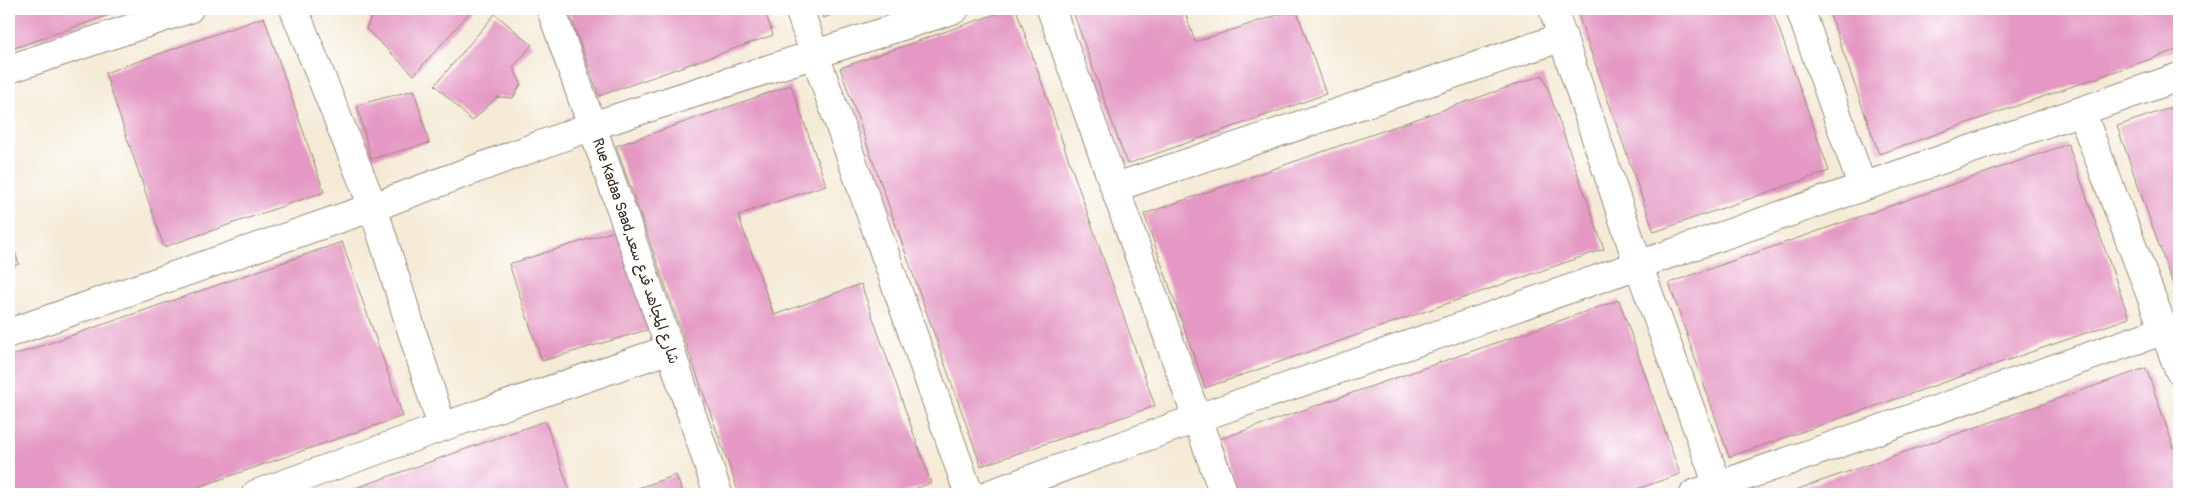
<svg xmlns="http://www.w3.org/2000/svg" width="2188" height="503" viewBox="0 0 2188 503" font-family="Pangolin,'Playpen Sans Arabic',sans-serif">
<rect width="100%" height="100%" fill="#fff"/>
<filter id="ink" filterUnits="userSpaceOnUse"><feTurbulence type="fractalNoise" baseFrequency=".02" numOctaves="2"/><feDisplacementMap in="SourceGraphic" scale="10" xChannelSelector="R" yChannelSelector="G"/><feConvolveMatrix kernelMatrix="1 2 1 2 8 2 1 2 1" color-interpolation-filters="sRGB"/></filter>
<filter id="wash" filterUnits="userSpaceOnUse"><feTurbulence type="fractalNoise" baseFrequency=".0096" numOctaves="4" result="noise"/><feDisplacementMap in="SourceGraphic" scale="20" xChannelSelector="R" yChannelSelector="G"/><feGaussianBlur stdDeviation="1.12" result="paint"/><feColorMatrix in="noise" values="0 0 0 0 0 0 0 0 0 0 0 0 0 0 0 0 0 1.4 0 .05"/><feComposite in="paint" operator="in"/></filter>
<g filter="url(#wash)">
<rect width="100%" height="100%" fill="#f4ead5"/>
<g id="blocks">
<g fill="#e498c3">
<path d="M9,9h117l-117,41z"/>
<path d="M366,9h107l-59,66 -48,-46 6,-14z"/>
<path d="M568,9h196l9,26 -174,61z"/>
<path d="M820,9h28l-25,9z"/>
<path d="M1010,9h6l139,397 -174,60 -141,-398z"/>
<path d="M1072,9h112l11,33 101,-33 30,85 -199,70z"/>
<path d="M1576,9h196l57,162 -175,61z"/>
<path d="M1828,9h351v40l-300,105z"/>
<path d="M495,14l37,31 -19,22 8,17 -8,14 -16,-1 -25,24 -37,-36z"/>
<path d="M264,17l60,175 -160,55 -59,-174z"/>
<path d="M1543,75l61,174 -399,139 -61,-174z"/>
<path d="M791,85l35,100 -88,30 36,100 87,-31 70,199 -31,11h-161l-123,-348z"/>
<path d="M414,90l15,53 -58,16 -14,-54z"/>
<path d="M2179,105v197l-62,-176z"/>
<path d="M2068,144l61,174 -400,139 -60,-174z"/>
<path d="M621,229l32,99 -111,33 -33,-97z"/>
<path d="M9,236l10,28 -10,3z"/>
<path d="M342,242l61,174 -225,78h-169v-137z"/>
<path d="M1619,300l61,174 -57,20h-384l-19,-55z"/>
<path d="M2146,368l33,94v32h-395z"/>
<path d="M545,421l26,73h-232z"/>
<path d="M676,475l7,19h-62z"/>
</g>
</g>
</g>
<g filter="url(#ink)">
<use href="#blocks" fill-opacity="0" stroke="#988a7a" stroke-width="1"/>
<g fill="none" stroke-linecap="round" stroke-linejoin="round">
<defs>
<g id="street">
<path d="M294,9l79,198 69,220"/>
<path d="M551,9l119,340 48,145"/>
<path d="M799,9l170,485"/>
<path d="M1051,9l173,485"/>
<path d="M1553,9l85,255 83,230"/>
<path d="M1800,9l62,177"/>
<path d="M9,69l180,-60"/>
<path d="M2081,111l98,259"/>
<path d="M1116,187l447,-150"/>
<path d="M9,333l364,-126 219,-81 363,-117"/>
<path d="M256,494l186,-67 228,-78"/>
<path d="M990,494l208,-76 981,-341"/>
<path d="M1694,494l471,-164"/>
</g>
</defs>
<use href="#street" stroke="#988a7a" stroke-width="30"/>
<use href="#street" stroke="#fff" stroke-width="28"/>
</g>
</g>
<g text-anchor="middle" stroke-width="4" stroke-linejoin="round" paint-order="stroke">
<g font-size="15" fill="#3b2a1e" stroke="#fff">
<text transform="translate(636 251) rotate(71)" y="5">Rue Kadaa Saad,شارع المجاهد قدع سعد</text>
</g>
</g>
<rect width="2188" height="503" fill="none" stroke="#fff" stroke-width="30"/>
</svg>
